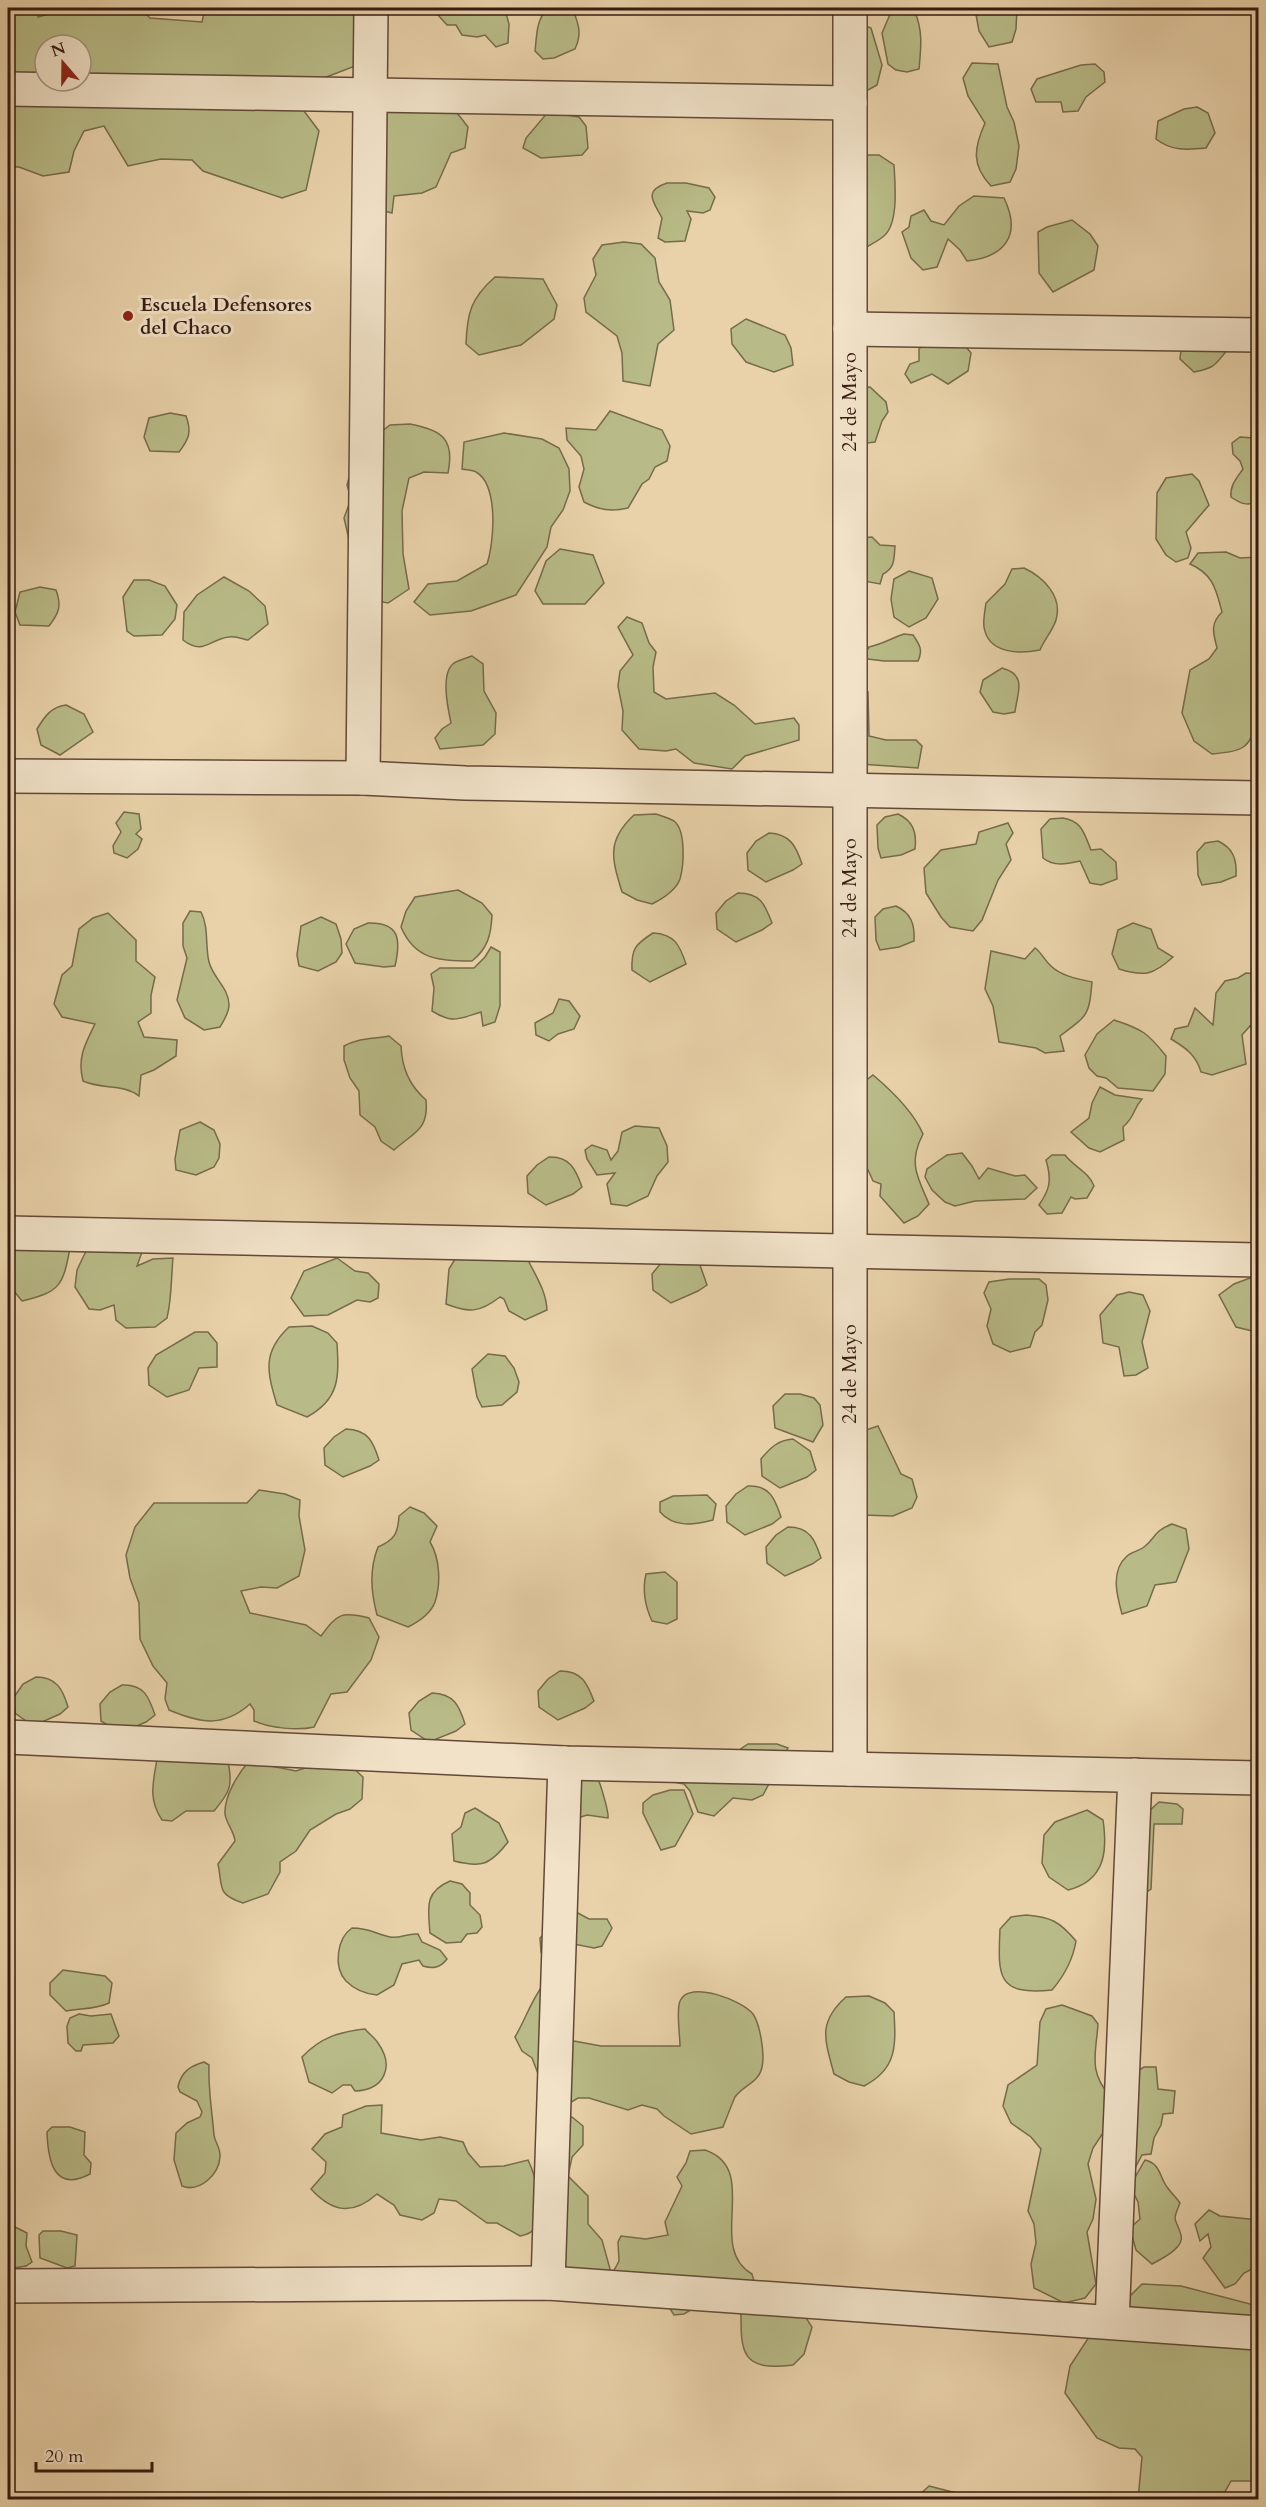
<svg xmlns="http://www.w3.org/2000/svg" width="1266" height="2507" viewBox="0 0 1266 2507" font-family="Cardo,serif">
<rect width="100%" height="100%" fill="#e9d2aa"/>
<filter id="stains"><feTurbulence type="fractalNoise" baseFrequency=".00333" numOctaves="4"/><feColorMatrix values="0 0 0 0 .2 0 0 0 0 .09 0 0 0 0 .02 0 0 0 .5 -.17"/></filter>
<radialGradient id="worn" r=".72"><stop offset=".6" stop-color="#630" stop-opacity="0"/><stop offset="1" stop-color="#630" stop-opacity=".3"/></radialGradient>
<g fill="#b8bb87" stroke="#766b4c" stroke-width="1.5" fill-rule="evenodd">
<path d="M8,8h31l-1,9 35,-9h67l10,10 52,4 3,-14h153l-3,58 -44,17 -303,1zM45,45h36v36h-36z"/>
<path d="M429,8h61l16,5 3,11 -1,19 -12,4 -11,-12 -8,2 -15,-2 -6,-10h-9l-9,-10 -9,-3z"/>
<path d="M547,8h19l7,2c6,15 9,24 2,39l-21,9 -11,1 -8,-8c2,-17 1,-29 12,-43z"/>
<path d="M970,8h47l-1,21 -4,13 -23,5 -10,-16 -4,-22z"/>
<path d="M891,12h24c8,19 6,36 4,57l-12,3 -11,-2 -8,-6 -6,-31z"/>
<path d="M861,24l10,4 11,37 -5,20 -16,9z"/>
<path d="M972,63l26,1 9,43 7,15 5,24 -3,23 -6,13 -19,4c-20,-21 -17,-38 -6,-63l-17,-27 -5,-18z"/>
<path d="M1095,64l9,8 1,10 -19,15 -8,14 -15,1 -2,-10h-25l-5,-13 6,-10 44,-14z"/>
<path d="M8,96l290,7 21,28 -13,59 -24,8 -79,-27 -11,-11 -31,-1 -33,7 -24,-40 -20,5 -10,20 -5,21 -26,4 -24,-9h-11z"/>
<path d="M377,107l77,2 14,18 -3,21 -14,5 -15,34 -14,6 -28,3 -2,17 -16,-4z"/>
<path d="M1197,107l11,6 7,20 -9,15c-19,2 -35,3 -50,-9l2,-18 26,-12z"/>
<path d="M548,112l31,5 7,9 2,22 -6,7 -41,3 -18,-10 3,-10z"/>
<path d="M858,155h21l15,10c1,19 5,58 -10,71 -6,5 -14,9 -21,13z"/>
<path d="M667,183h19l23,5 6,9 -5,13 -7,3 -16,-2 4,8 -6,22 -20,1 -7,-4 4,-20c-9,-17 -19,-27 5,-35z"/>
<path d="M974,196l30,2c18,37 1,59 -37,63l-7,-11 -12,-11 -11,28 -14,3 -12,-12 -9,-26 7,-5 2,-11 13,-6 7,11 13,4 15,-19z"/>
<path d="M1072,220l18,14 8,12 -4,24 -41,22 -14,-19 -1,-41 9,-5z"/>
<path d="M624,242l17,2 14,14 4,24 11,18 4,30 -16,14 -8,42 -27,-5 -1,-28 -5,-17 -31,-24 -2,-14 12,-23 -3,-16 9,-14z"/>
<path d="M495,277l48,2 14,26 -3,14 -33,26 -42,10 -13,-11c1,-31 5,-46 29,-67z"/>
<path d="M746,319l39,16 6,13 2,17 -19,7 -28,-10 -14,-18 -1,-15z"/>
<path d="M934,334l23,2 14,17 -3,18 -20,13 -16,-10 -21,9 -6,-9 5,-10 9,-3v-12z"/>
<path d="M1228,349c-13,16 -13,19 -34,23l-14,-13 1,-9z"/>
<path d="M870,387l16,15 2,10 -6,9 -7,21 -8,1 -5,-3v-52z"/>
<path d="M610,411l52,19 8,16 -3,15 -12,6 -6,12 -7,5 -14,24c-17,4 -29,2 -44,-6l-5,-15 5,-18 -3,-13 -14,-16 -1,-12 30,2z"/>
<path d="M170,413l16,3c6,16 3,23 -7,36l-29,-1 -6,-14 5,-19z"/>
<path d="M410,424c32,6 45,15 38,49l-24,-1 -15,6 -7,33 1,43 6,35 -21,14 -32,-6 -5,-49 -7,-30 7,-19 -4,-14 3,-11 27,-39 13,-10z"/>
<path d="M504,433l38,6 17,9 10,21 1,22 -7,19 -12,17 -4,20 -31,48 -45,16 -41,4 -16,-13 14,-18 29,-3 30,-17c7,-21 12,-79 -11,-92 -3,-2 -10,-2 -14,-3l2,-27z"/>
<path d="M1240,437l13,1 5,8v56c-11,4 -17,2 -27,-5 -1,-12 5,-18 12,-28l-3,-8 -7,-7 -1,-11z"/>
<path d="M1192,474l7,7 10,24 -23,27 5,16 -3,10 -12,4 -10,-7 -10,-16 1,-46 9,-15z"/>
<path d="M872,537l8,8 15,1c-1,13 0,22 -12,28l-3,10 -27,-5 7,-41z"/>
<path d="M560,549l33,6 11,28 -19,21h-42l-8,-13 11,-30z"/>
<path d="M1226,552l14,6 18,-1v162c-8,31 -16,32 -46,35l-18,-13 -12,-28 8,-43 19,-11 8,-11c-4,-16 -7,-24 5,-36 -6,-23 -9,-38 -32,-48l8,-11z"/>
<path d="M1024,568c19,9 39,28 32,52 -3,10 -12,20 -16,30 -21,4 -52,4 -56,-23 -1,-7 1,-17 2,-24l19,-19 7,-15z"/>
<path d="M909,571l23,7 6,21 -12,19 -17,9 -15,-10 -3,-18 3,-20z"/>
<path d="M224,577l25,14 16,15 3,18 -20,16c-5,-1 -13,-4 -19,-3 -20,2 -25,19 -46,3l1,-28 13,-17z"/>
<path d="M134,580h15l16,6 12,19 -2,14 -13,16 -28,1 -7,-5 -4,-34z"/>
<path d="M40,587l16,3c6,16 3,23 -7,36l-29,-1 -5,-13 5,-20z"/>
<path d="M627,617l15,6 7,20 7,9 -3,15 1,25 12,7 49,-6 19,12 21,19 39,-6 5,7v15l-54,16 -13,13 -38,-6 -18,-14 -10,2 -27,-2 -17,-19 1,-19 -5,-25 2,-15 13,-16 -15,-28z"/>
<path d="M904,634l9,1c7,10 10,15 5,26h-34l-16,-2 -3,-6 4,-6c14,-3 23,-9 35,-13z"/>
<path d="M472,656l11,8 1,27 12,22 -1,21 -12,11 -43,4 -5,-11 7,-9 9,-6c-3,-14 -11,-50 3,-60 5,-3 13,-5 18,-7z"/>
<path d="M1002,668c26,7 15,25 13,44l-11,2 -11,-2 -13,-20 3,-12z"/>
<path d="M862,688l6,4 1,44 17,4h30l6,6 -4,22 -58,-4z"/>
<path d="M66,705l18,9 9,18 -33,23 -19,-10 -4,-16c8,-13 14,-22 29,-24z"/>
<path d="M124,812l15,2 2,15 -5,5 6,5 -4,10 -11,9 -13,-5 -1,-7 8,-14 -5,-9z"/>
<path d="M656,814c6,2 13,4 18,7 12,9 10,44 6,58 -4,11 -18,20 -28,25l-15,-4 -15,-8c-10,-33 -16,-51 12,-77z"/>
<path d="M898,814c15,7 19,18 17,35l-14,6 -20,3 -3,-10 -1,-23 8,-8z"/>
<path d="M1063,818c19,3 21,15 28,32l10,-1 15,13 1,17 -16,6 -11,-2 -10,-22c-13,3 -26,6 -37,-3l-2,-29 9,-10z"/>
<path d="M1008,823l5,10 -7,11 5,16 -13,20 -16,40 -9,11 -23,-4 -9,-10 -15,-24 -2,-25 17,-18 35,-6 3,-12z"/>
<path d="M769,833c21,1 27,13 33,31l-9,6 -27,12 -18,-12 -1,-17 9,-12z"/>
<path d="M1218,841c15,7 19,18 18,35l-15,6 -19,3 -4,-10 -1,-23 8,-9z"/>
<path d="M458,890l24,13 10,12c-1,20 -4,33 -20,46 -33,0 -57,-1 -71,-34l5,-16 9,-14z"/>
<path d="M738,893c23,0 27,12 34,30l-10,7 -26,12 -19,-13 -1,-16 10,-12z"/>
<path d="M896,906c15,7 19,18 18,35l-15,6 -19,3 -4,-10 -1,-23 8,-8z"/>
<path d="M190,911l11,1c8,15 4,34 8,50 4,16 20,26 20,43 0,8 -5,15 -9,22l-16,3 -19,-12 -8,-18 10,-42 -4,-12v-23z"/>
<path d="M108,913l28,27v21l19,16 -4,18v18l-13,9 6,15 33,3 -1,16 -22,14 -13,5 -2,21c-17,-13 -37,-6 -56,-15 -6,-23 2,-37 12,-57l-33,-7 -8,-13 8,-29 10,-9 7,-37 14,-11z"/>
<path d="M321,917l15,7 5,15 1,14 -6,9 -18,9 -19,-5 -2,-11 4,-29z"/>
<path d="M368,923c32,-1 33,17 27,43l-11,1 -29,-4 -9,-19 8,-15z"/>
<path d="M1133,923l18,6 7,19 15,9c-20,18 -28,20 -54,12l-7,-15 6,-24z"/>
<path d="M653,933c22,1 27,13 33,31l-36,18 -18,-12c-1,-22 4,-26 21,-37z"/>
<path d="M491,947l9,5v54l-5,16 -12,4 -2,-14c-23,7 -28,12 -49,-1l2,-23 -3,-14 9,-6h34l11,-11z"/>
<path d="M1035,948c7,5 9,12 16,18 10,10 27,13 41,16 -3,34 -4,33 -32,54l4,15 -19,2 -9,-5 -37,-6 -6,-36 -8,-17 6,-38 34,8z"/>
<path d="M1246,973l12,1v55l-8,-3 -8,9 4,29 -34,11 -11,-3c-5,-17 -15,-24 -30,-33l4,-10 13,-3 7,-18 18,17 3,-32 9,-12 13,-3z"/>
<path d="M559,999l10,2 11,15 -6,13 -16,5 -9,7 -13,-6 -1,-12 18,-10z"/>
<path d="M1114,1020c28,9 34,13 52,36l-1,18 -12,17 -35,-3 -12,-10 -9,-2 -8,-8 -4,-13 12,-21z"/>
<path d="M389,1036l12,10c1,22 8,39 25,54 3,30 -12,32 -32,50l-13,-9 -6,-14 -15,-12 -1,-24 -9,-13 -6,-18v-14c13,-8 30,-7 45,-10z"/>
<path d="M873,1075c19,16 40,36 50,59 -15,29 -6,42 6,70l-11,12 -14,7 -24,-27 1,-12 -8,-3 -18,-40 9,-59z"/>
<path d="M1100,1087l15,8 27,4c-10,11 -6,17 -19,28l1,13 -24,12 -11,-4 -18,-16 18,-14 3,-15z"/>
<path d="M200,1122l14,8 6,14 -1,14 -5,9 -18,8 -20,-5 -1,-11 5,-29z"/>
<path d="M635,1126l24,2 8,18 1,16 -11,14 -9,20 -21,10 -16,-2 -4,-20 8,-11 -18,2 -10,-16 -2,-9 7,-5 15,5 4,10 7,-9 4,-19z"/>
<path d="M962,1153l10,13 7,13 9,-11 27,8 10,-1 12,13 -12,11 -50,2 -20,5 -10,-4 -13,-12 -7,-13 2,-8 20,-14z"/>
<path d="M1052,1155h13c9,12 24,17 29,31l-7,12 -12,1 -4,-2 -9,16 -15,1 -8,-9c11,-16 13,-25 7,-45z"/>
<path d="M549,1157c21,-1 27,13 33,30l-9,7 -27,11 -18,-12 -1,-17 10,-11z"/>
<path d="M32,1217l16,2 22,29c-7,38 -10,44 -48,53l-9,-11 -5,-1v-68z"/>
<path d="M87,1249l55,3 -5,14 16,-7 20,-1c-2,20 -1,39 -6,60l-12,9 -29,1 -10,-8 -2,-15 -14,5 -11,-1 -14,-22 2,-17z"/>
<path d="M458,1254l69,4c8,17 19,32 20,52l-22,10 -16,-9 -5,-12 -4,-2c-21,16 -31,16 -54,7l3,-35z"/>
<path d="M684,1254l16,11 7,20 -9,6 -27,12 -18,-13 -1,-16 10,-12z"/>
<path d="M337,1258l18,13 13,2 11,11 -1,14 -8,4 -13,-2 -29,15 -24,1 -13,-18 13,-27z"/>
<path d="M1258,1275v54l-6,2 -16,-4 -17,-32 15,-11z"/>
<path d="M1009,1279h30l7,6 2,15 -6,25 -7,7 -5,15 -20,5 -17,-8 -6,-18 4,-17 -7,-16 5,-11z"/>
<path d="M1129,1292l14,3 7,16 -8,31 6,26 -12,7 -12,1 -5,-29 -16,-4 -3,-28 17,-20z"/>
<path d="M312,1326l16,7 9,10c2,34 3,56 -30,74l-30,-12c-10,-33 -15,-53 12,-78z"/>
<path d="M195,1332h13l9,11v24l-18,1 -10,22 -22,7 -18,-12 -1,-17 8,-13z"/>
<path d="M488,1354l17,2 9,12 5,14 -2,10 -15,13 -20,2 -5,-10 -5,-28z"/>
<path d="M785,1394h15l14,4 6,7 3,20 -10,17 -38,-14 -2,-22z"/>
<path d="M878,1426l23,48 11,5 5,18 -5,11 -19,8 -31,-1 4,-85z"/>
<path d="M346,1429c22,1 27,12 33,31l-9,6 -27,11 -18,-12 -1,-17 10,-11z"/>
<path d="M793,1439l17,12 6,19 -9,7 -27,11 -18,-12 -1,-17c9,-11 17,-19 32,-20z"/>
<path d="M748,1486c22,-1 27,13 33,31l-9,7 -27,11 -18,-13 -1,-16 10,-12z"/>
<path d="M259,1490l26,4 15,6 -1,16 6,34 -6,26 -22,12 -16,-1 -20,4 9,22 56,12 15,11c16,-22 20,-25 48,-18l10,19 -8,23 -24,32 -16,2 -17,33c-16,4 -44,1 -60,-6v-11l-4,-6c-27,24 -50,19 -81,6l-4,-11 2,-16 -14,-17 -13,-27 -1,-36 -9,-25 -4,-23 9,-28 19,-24h93z"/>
<path d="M707,1495l9,9 -3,16c-19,5 -39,8 -53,-8v-10l13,-6z"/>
<path d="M410,1507l14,6 13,13 -7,16c10,16 11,42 5,60 -4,11 -17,20 -27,25l-31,-12c-6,-23 -8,-45 1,-68 16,-7 20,-13 21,-31z"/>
<path d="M1172,1524l14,5 3,20 -13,33 -21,3 -8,21 -25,8c-5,-18 -12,-43 5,-58 4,-4 12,-5 17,-9 13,-10 8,-15 28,-23z"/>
<path d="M788,1527c22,0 27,13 33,31l-9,6 -27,12 -18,-13 -1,-16 10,-12z"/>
<path d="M665,1572l12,10v37l-10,5 -15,-3c-7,-15 -10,-30 -6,-47z"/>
<path d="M560,1671c22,0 27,12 34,30l-9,7 -27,12 -19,-13 -1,-16 10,-12z"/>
<path d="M36,1677c21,0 27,13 32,30l-8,7 -27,12 -18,-13 -1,-16 9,-13z"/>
<path d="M122,1685c22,-1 27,12 33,30l-9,7 -26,11 -19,-12 -1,-17 10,-12z"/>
<path d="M432,1693c22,1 27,12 33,31l-9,7 -27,11 -18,-12 -2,-17 10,-12z"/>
<path d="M748,1744h29l11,4 -25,47 -11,5 -19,-2 -19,18 -16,-4 -8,-21 -6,-7 -10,-2 -3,-6 62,-22z"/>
<path d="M157,1759l71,3c5,24 2,30 -14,49h-28l-14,10 -10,-1c-14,-21 -9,-37 -5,-61z"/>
<path d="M261,1760l10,6 25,5 15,-5 41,1 11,10 -1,22 -12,10 -14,5 -26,16 -14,21 -16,11v10l-12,22 -25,9c-27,-9 -20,-16 -25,-39l17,-23c-1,-10 -9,-18 -10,-27 -1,-18 13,-40 24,-53z"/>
<path d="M597,1777c3,5 12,35 11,41l-21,-3 -9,3 -5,-39z"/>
<path d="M670,1790h14l9,24 -18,32 -14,4 -18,-37v-10l10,-8z"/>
<path d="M1159,1802l18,2 6,5 -1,15h-28l-3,65 -6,4 4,-82z"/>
<path d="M475,1808l24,15 9,19c-18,23 -26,26 -54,19l-2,-27 9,-7 4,-14z"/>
<path d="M1087,1810l16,10c5,33 1,61 -35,70l-19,-13 -7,-14 2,-28 11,-13z"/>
<path d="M450,1881l12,3 8,9v12l10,10 2,12 -5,6 -10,1 -6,8 -15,1 -16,-10c-2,-25 -6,-41 20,-52z"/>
<path d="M576,1912l13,7h18l5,9 -10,18 -8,2 -20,-4 -27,19 -6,-11 -1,-14 7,-7z"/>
<path d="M1026,1915c25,2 33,6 50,26 -3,18 -12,35 -24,49 -56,6 -54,-15 -52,-61l11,-12z"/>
<path d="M352,1928c19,0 22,6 38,9 10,2 17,-4 28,-3l4,8 18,8 7,9c-7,9 -14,10 -24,7l-4,-6 -17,4 -8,21 -17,10c-11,-1 -23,-6 -31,-14 -13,-14 -9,-43 6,-53z"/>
<path d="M63,1970l42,6 7,7 -3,20c-15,7 -28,5 -43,8l-16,-16v-12z"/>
<path d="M543,1985l20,54 38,7h79c0,-11 -4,-36 0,-45 9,-22 63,0 73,13 7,10 12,40 9,53 -3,16 -19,18 -27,30 -2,4 -10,25 -12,30l-32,7 -27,-18 -7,-7 -15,-4 -14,5 -39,-12h-11l-10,6 -26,-20 -10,-26 -10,-7 -7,-14c10,-17 16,-36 28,-52z"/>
<path d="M869,1996l16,7 9,9c2,34 3,57 -30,74l-15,-4 -15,-8c-9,-34 -17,-51 12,-77z"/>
<path d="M1062,2005l30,11 6,8c-2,30 -10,47 12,72l-5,34 -12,18 -5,16 8,35 -3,20 -6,13 9,52 -11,14 -21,5 -30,-15 -3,-24 5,-21 -2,-19 -6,-13 13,-62 -10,-12 -20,-14 -8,-17 5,-21 29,-20 3,-43 6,-13z"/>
<path d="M79,2014l12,2 20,-2 8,22 -6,7 -30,2 -2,6h-5l-8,-8 -1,-17 3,-8z"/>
<path d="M365,2029c4,5 10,9 13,14 17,24 6,47 -23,48l-4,-6h-8l-11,8 -23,-11 -7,-25c19,-20 37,-25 63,-28z"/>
<path d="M204,2062l5,3c-1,24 3,46 5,70 1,7 7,14 6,22 -1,17 -20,36 -38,29l-8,-26 2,-27 11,-10 13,-6 2,-5 -5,-11 -17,-9 -2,-5c3,-15 12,-21 26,-25z"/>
<path d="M1144,2067h12l2,22 17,2 -2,22 -10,1 -2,11 -7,13 -3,16 -9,1 -9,17 3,-100z"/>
<path d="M382,2105l-1,28 40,7 19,-3 23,5 5,11 12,14 24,-1 24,-6c8,16 17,55 5,70 -3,4 -8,5 -13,6l-23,-13h-10l-31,-22 -17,-2 -5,14 -12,7 -22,-5 -6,-10 -17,-11c-25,22 -45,18 -66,-5l14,-16 1,-11 -14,-13 13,-15 17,-7 1,-12 23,-9z"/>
<path d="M572,2117l11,9v19l-11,12 -4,19 20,20v28l14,16 8,29 -6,11 -35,19 -28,-61 10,-115z"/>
<path d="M52,2127h18l15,5 -1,23 7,8 -1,11c-36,19 -42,-13 -43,-42z"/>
<path d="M705,2150c57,19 0,97 47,124l2,7 -55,24 -15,9 -10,1 -8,-13 -56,-24 9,-17 -1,-19 3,-6 25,3 22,-4 -3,-13 17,-36 -5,-9 9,-14 4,-12z"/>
<path d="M1145,2160c16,4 14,16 22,27 4,6 9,10 13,16 -9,21 -4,14 1,32 4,13 -20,24 -29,29l-16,-14 -6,-22 10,-9 -2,-17 -8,-16z"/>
<path d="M1209,2210l11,6 38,4v46l-14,7 -9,11 -10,4 -22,-30 8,-11 -3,-13 -8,7 -5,-17z"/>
<path d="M15,2227l12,6 -1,13 6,16 -6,4 -18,3v-40z"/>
<path d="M43,2231h18l16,4 -2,31 -8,2 -27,-10 -1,-23z"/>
<path d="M1142,2284l39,2 77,20v171l-7,4h-20l-10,18h-83l4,-42 -7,-8 -16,-1 -22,-10 -32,-45 5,-27 19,-29z"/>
<path d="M741,2304h56l15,23 -8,27 -11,11c-55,7 -52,-15 -52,-61z"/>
<path d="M929,2486l31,8 3,5h-48z"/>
</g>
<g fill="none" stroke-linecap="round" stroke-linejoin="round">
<defs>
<g id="street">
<path d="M8,89l842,14"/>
<path d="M850,329l408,6"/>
<path d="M8,776l355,2 102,5 793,15"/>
<path d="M363,778l8,-770"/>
<path d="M8,1233l1250,27"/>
<path d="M8,1737l557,26 693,15"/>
<path d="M850,1769v-1761"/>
<path d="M548,2283l17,-520"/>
<path d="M8,2286l540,-3 710,50"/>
<path d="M1112,2322l23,-547"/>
</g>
</defs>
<use href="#street" stroke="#624937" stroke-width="36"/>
<use href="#street" stroke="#f1e2c8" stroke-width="33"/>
</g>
<circle fill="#8f2418" stroke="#f1e2c8" stroke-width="2" cx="128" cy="316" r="6"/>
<g text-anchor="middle" stroke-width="6" stroke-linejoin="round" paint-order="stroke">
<g font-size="20" font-weight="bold" fill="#351b11" stroke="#f1e2c8" text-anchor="start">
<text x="140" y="311">Escuela Defensores<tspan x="140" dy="23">del Chaco</tspan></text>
</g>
<g font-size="20" fill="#351b11" stroke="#f1e2c8">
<text transform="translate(849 402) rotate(-90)" y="7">24 de Mayo</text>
<text transform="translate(849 888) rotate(-90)" y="7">24 de Mayo</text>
<text transform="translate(849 1374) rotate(-90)" y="7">24 de Mayo</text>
</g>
</g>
<rect width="1266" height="2507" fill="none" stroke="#e9d2aa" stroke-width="30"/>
<rect x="9" y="9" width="1248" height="2489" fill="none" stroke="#351b11" stroke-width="3"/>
<rect x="15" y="15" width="1236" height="2477" fill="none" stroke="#351b11" stroke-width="1.5"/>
<g transform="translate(63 63) rotate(340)"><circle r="28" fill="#f1e2c8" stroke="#a6927f" stroke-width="1.5"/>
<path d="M0-4.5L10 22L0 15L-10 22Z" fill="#8f2418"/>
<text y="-9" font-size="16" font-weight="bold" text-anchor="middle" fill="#351b11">N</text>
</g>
<path d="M36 2462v9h116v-9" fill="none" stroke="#351b11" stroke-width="3"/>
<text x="45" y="2462" font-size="18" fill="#351b11" stroke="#f1e2c8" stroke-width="4.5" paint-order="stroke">20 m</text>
<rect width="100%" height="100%" filter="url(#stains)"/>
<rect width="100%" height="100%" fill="url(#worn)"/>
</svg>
